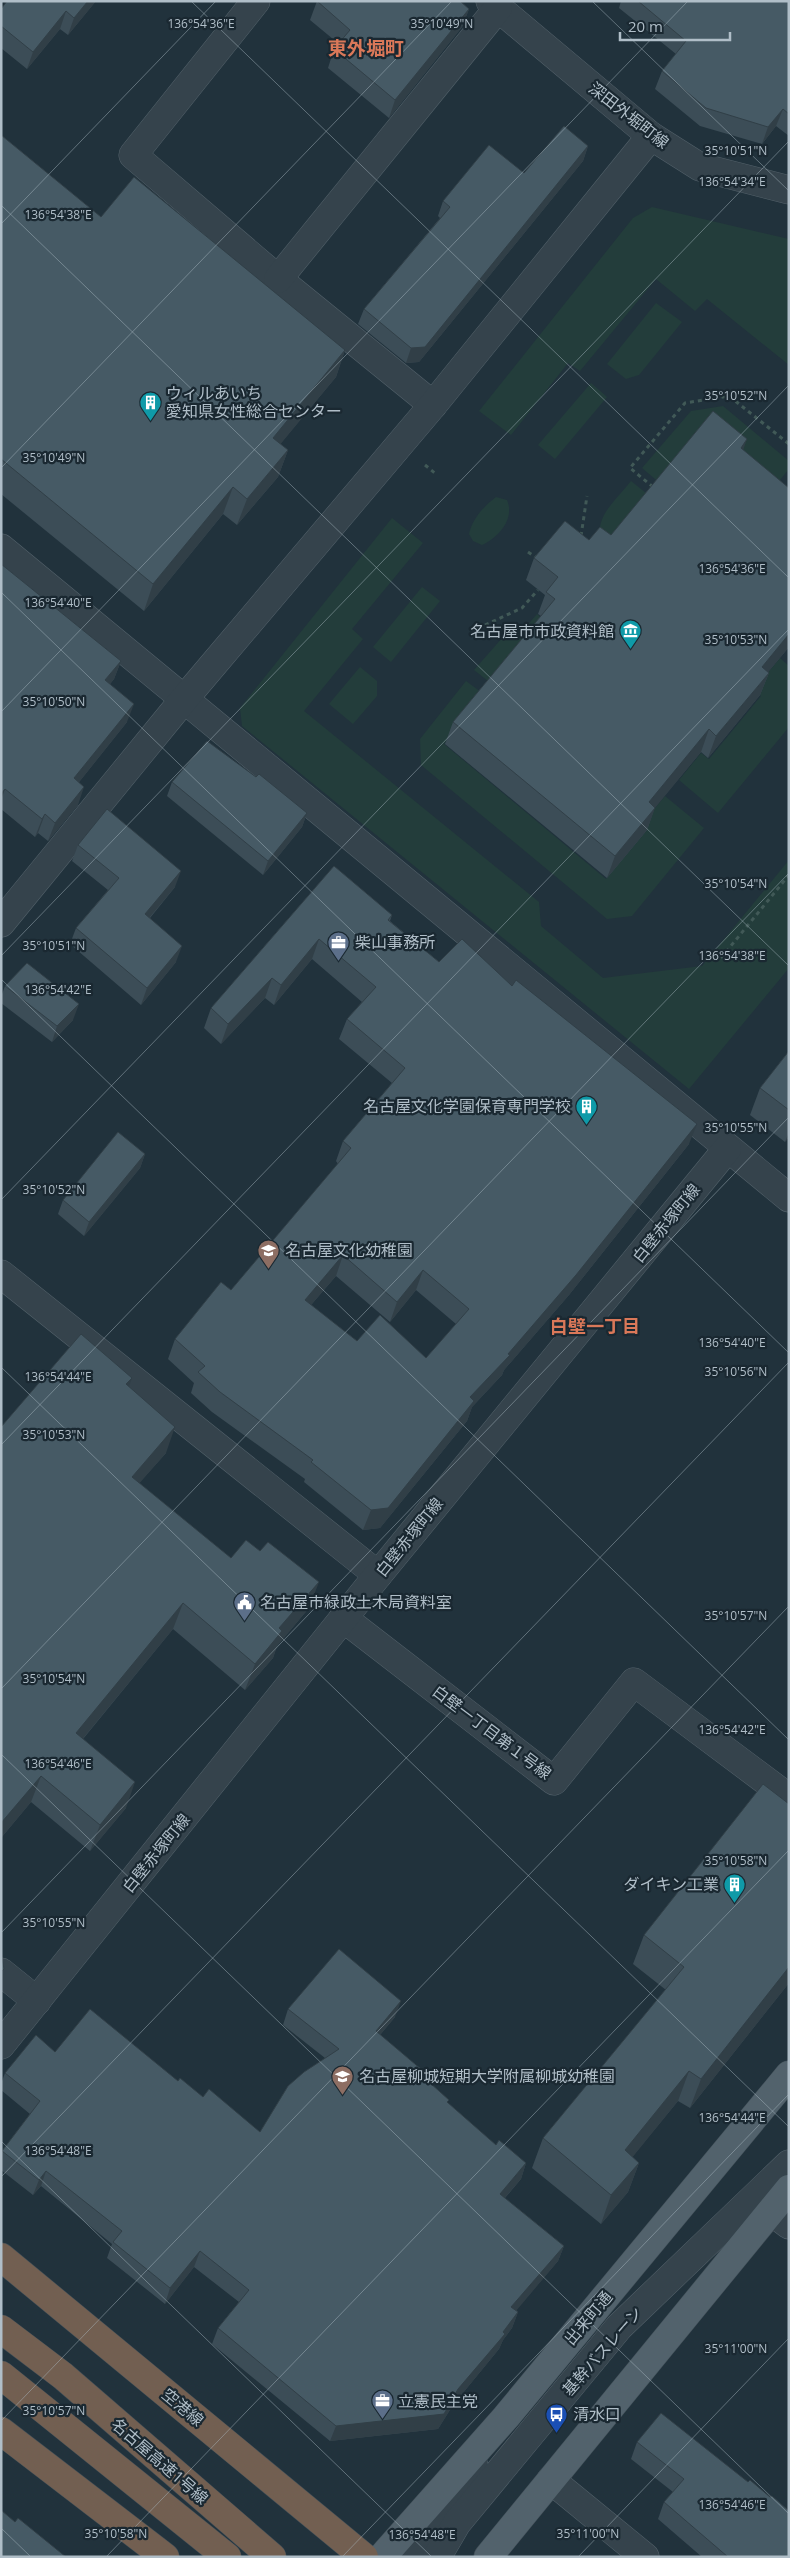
<svg xmlns="http://www.w3.org/2000/svg" width="790" height="2558" viewBox="0 0 790 2558" font-family="'Open Sans','Noto Sans JP',sans-serif">
<rect width="100%" height="100%" fill="#21323c"/>
<g fill="#233d3b">
<path d="M652,207l137,32v126l-82,-66 -12,12 -39,-32 -76,92 -12,-8 -57,72 -32,-24 154,-193z"/>
<path d="M656,303l26,19 -43,53 -13,4 -19,-15z"/>
<path d="M591,383l16,14 -52,62 -17,-14z"/>
<path d="M723,406l66,55v8l-23,28 -104,-12 -20,-17 49,-57z"/>
<path d="M631,481l20,16 -49,60c-9,-41 5,-46 29,-76z"/>
<path d="M496,497l11,3c8,19 -8,37 -25,45l-9,-4 -4,-7c3,-15 15,-28 27,-37z"/>
<path d="M392,518l31,25 -71,86 11,10 -59,72 235,191 2,24 62,52 99,-12 87,-106v108l-100,121 -447,-363 -2,-18z"/>
<path d="M422,587l18,14 -49,61 -18,-15z"/>
<path d="M537,614l8,7 -52,64 -19,-15 29,-33 22,-9z"/>
<path d="M780,658l9,8v61l-71,86 -39,-33 22,-27 8,6 52,-63 -7,-7z"/>
<path d="M360,667l17,14v15l-24,28 -24,-20z"/>
<path d="M466,681l19,14 -41,49 162,135 41,-49 -6,-5 24,-29 39,32 -72,88 -25,3 -186,-154 -1,-26z"/>
</g>
<g fill="none" stroke-linecap="round" stroke-linejoin="round">
<defs>
<g id="minor">
<path d="M256,1l-123,154 145,124 155,126"/>
<path d="M490,1l161,135 49,31 89,23"/>
<path d="M278,279l220,-271"/>
<path d="M1,548l788,650"/>
<path d="M1,923l184,-225 248,-293 218,-269"/>
<path d="M1,1274l377,301"/>
<path d="M343,1618l211,163 80,-99 155,116"/>
<path d="M1,1972l36,29"/>
<path d="M1,2045l377,-470 349,-426"/>
<path d="M772,2212l17,13"/>
<path d="M551,2480l94,77"/>
<path d="M414,2557l60,-91"/>
<path d="M437,2557l20,-34 162,-196 170,-163"/>
</g>
<g id="major">
<path d="M382,2557l124,-140 283,-342"/>
<path d="M488,2557l301,-368"/>
</g>
<g id="highway">
<path d="M1,2257l363,300"/>
<path d="M1,2329l62,47 209,181"/>
<path d="M1,2375l226,182"/>
<path d="M1,2431l164,126"/>
</g>
</defs>
<use href="#minor" stroke="#53616a" stroke-width="29"/>
<use href="#major" stroke="#414f58" stroke-width="29"/>
<use href="#highway" stroke="#404e57" stroke-width="29"/>
<g stroke="#415957" stroke-width="3" stroke-dasharray="4 4" stroke-linecap="butt">
<path d="M425,465l11,9"/>
<path d="M653,487l-23,-19 55,-65 44,-7 60,48"/>
<path d="M581,536l6,-40"/>
<path d="M528,552l10,7"/>
<path d="M485,625l37,-17 16,-18"/>
<path d="M721,958l68,-83"/>
</g>
<use href="#minor" stroke="#35434c" stroke-width="28"/>
<use href="#major" stroke="#52626c" stroke-width="28"/>
<use href="#highway" stroke="#725f51" stroke-width="28"/>
</g>
<g fill="#3c4d57" fill-rule="evenodd">
<path d="M7,1h89l-28,34 -8,-6 -33,40 -26,-21v-39z"/>
<path d="M317,1l152,8 -7,18 -73,91 -61,-50 6,-19 5,-5 -29,-24z"/>
<path d="M621,1h168v135l-13,-10 -14,18 -62,-18 -45,-37 7,-18 14,-17 -57,-46z"/>
<path d="M1,135l100,82 244,133 -9,27 -56,67 8,6 -10,27 -41,48 -14,-11 -79,97 -143,-117z"/>
<path d="M588,146l-5,15 -164,201 -13,1 -48,-39 6,-15 76,-91 -2,-2 5,-15 81,-28z"/>
<path d="M743,450l46,197 -21,25 1,1 -9,22 -52,63 -7,-6 -46,55 -8,23 -40,48 -162,-134 8,-22 88,-106 -3,-2 7,-19 -19,-15 8,-22 77,-23z"/>
<path d="M1,564l120,97 -7,18 -4,5 17,38 -48,60 -1,23 -30,36 -10,-8 -3,4 -34,-28z"/>
<path d="M172,782l135,31 -5,14 -39,48 -96,-79z"/>
<path d="M78,845l97,42 -25,31 26,44 -35,43 -71,-61 6,-16 32,-38 -36,-29z"/>
<path d="M334,866l58,49 -2,6 49,41 73,24 177,158 -120,151 -65,75 -2,5 -30,32 -5,14 -87,107 -17,2 -59,-48 1,-3 -93,-67 -21,-19 3,-10 -26,-24 7,-20 56,-49 107,-126 -2,-3 7,-20 49,-58 -53,-44 8,-20 15,-17 -50,-43 -38,46 -9,-7 -44,46 -17,-16 7,-20zM336,1276l54,46 26,-32 40,34 -30,34 -69,-17 -46,-36z"/>
<path d="M5,986l68,34 -21,22 -51,-39v-6z"/>
<path d="M789,1051v86l-4,5 -35,-27 10,-27z"/>
<path d="M145,1154l-5,14 -56,68 -26,-22 5,-14z"/>
<path d="M129,1387l37,66 -27,30 92,75 78,50 -32,38 -4,12 -28,32 -72,-61 -90,110 43,69 -36,43 -59,-49 -30,36v-411z"/>
<path d="M789,1804v179l-99,125 -12,-7 -46,56 7,6 -11,29 -27,32 -69,-56 11,-30 123,-148 -33,-26 11,-29z"/>
<path d="M288,2009l107,8 -15,18 42,35 -2,4 28,29 48,42 30,18 -5,16 -16,19 59,48 -6,15 -42,49 2,2 -6,16 -9,12 -4,9 -46,56 -15,24 -108,12 -118,-97 6,-16 21,-26 -45,-35 -29,37 -58,-46 5,-14 -71,-58 -8,9 -32,-25 1,-19 28,-37 -29,-24v-6l4,-11 50,-21 123,29 25,16 57,35 65,-74 -42,-33z"/>
<path d="M637,2442l111,40 22,15 19,60h-87l-44,-38 6,-17 9,-10 -42,-33z"/>
</g>
<g fill="#313f47">
<path d="M88,1h8l-28,34 6,-17z"/>
<path d="M469,9l-7,18 -73,91 6,-18z"/>
<path d="M66,11l-6,18 -33,40 6,-17z"/>
<path d="M783,109l-7,17 -14,18 6,-17z"/>
<path d="M588,146l-5,15 -164,201 -13,1 5,-15z"/>
<path d="M345,350l-9,27 -72,87 9,-26z"/>
<path d="M747,439l-8,23 2,-14z"/>
<path d="M288,450l-10,27 -41,48 10,-26z"/>
<path d="M233,487l-10,27 -79,97 9,-27z"/>
<path d="M789,634v13l-35,42 8,-22z"/>
<path d="M121,661l-7,18 -15,19 6,-18z"/>
<path d="M769,673l-9,22 -52,63 8,-22z"/>
<path d="M134,704l-7,18 -59,74 6,-18z"/>
<path d="M709,729l-8,23 -60,73 8,-23z"/>
<path d="M84,787l-6,18 -30,36 7,-18z"/>
<path d="M5,789l-4,11v-6z"/>
<path d="M655,808l-8,22 -40,48 8,-22z"/>
<path d="M307,813l-5,14 -39,48 5,-14z"/>
<path d="M45,814l-7,19 -3,4 7,-18z"/>
<path d="M181,871l-6,16 -36,43 6,-16z"/>
<path d="M319,939l-7,20 -38,46 7,-20z"/>
<path d="M182,946l-6,16 -35,43 6,-17z"/>
<path d="M272,978l-7,20 -44,46 7,-20z"/>
<path d="M79,1004l-6,16 -21,22 5,-16z"/>
<path d="M697,1124l-8,20 -120,151 -65,75 -2,5 -30,32 -5,14 -87,107 -17,2 8,-20 137,-156z"/>
<path d="M789,1132v5l-4,5z"/>
<path d="M145,1154l-5,14 -56,68 5,-14z"/>
<path d="M343,1255l-7,21 -38,44 7,-20z"/>
<path d="M423,1270l-7,20 -26,32 7,-20z"/>
<path d="M132,1378l-10,27 4,-21z"/>
<path d="M175,1427l-9,26 -44,50 10,-26z"/>
<path d="M319,1582l-10,26 -32,38 -4,12 -28,32 10,-26 24,-36z"/>
<path d="M183,1603l-10,26 -107,130 10,-26z"/>
<path d="M41,1776l-10,26 -30,36v-15z"/>
<path d="M135,1782l-9,26 -36,43 10,-26z"/>
<path d="M789,1967v16l-99,125 11,-29z"/>
<path d="M401,2001l-6,16 -25,30 6,-16z"/>
<path d="M689,2071l-11,30 -64,79 11,-30z"/>
<path d="M526,2163l-5,16 -27,31 6,-16z"/>
<path d="M639,2163l-11,29 -27,32 10,-29z"/>
<path d="M46,2171l-5,15 -8,9 6,-15z"/>
<path d="M564,2246l-6,15 -52,62 5,-16z"/>
<path d="M200,2251l-6,16 -29,37 5,-16z"/>
<path d="M518,2312l-6,16 -9,12 -4,9 -46,56 -15,24 -108,12 6,-15 122,-37z"/>
</g>
<g fill="#465a65" stroke="#313f47" fill-rule="evenodd">
<path d="M7,1h81l-14,17 -8,-7 -33,41 -32,-26v-17z"/>
<path d="M317,1h143l9,8 -74,91 -61,-51 16,-19z"/>
<path d="M638,1h151v113l-6,-5 -15,18 -62,-19 -44,-37 24,-30z"/>
<path d="M564,126l24,20 -163,201 -14,1 -47,-39 86,-102 -7,-6 46,-56 35,28z"/>
<path d="M1,135l100,82 33,-40 211,173 -72,88 15,12 -41,49 -14,-12 -80,97 -152,-125z"/>
<path d="M713,411l34,28 -6,9 48,40v146l-27,33 7,6 -53,63 -7,-7 -60,73 6,6 -40,48 -162,-134 102,-123 -9,-7 12,-15 -24,-19 31,-37 24,19 11,-13 11,8z"/>
<path d="M1,564l120,97 -16,19 29,24 -60,74 10,9 -29,36 -10,-9 -3,5 -37,-30 -4,5z"/>
<path d="M207,741l49,36 3,-3 48,39 -39,48 -96,-79z"/>
<path d="M107,809l74,62 -36,43 37,32 -35,42 -71,-60 43,-50 -41,-33z"/>
<path d="M334,866l58,49 -4,5 51,42 23,-23 50,47 4,-6 181,144 -121,151 -68,79 2,1 -40,42 4,4 -86,107 -17,2 -60,-48 2,-2 -93,-68 -22,-20 7,-6 -30,-27 46,-57 10,8 120,-142 -8,-7 62,-73 -58,-49 29,-32 -57,-48 -38,46 -9,-7 -44,46 -17,-16zM343,1255l54,47 26,-32 46,39 -43,49 -46,-43 -23,26 -52,-41z"/>
<path d="M27,963l52,41 -22,22 -52,-40z"/>
<path d="M789,1051v59l-29,-22z"/>
<path d="M118,1132l27,22 -56,68 -26,-22z"/>
<path d="M81,1334l51,44 -6,6 49,43 -43,50 99,81 15,-18 14,11 8,-9 51,40 -40,46 3,3 -27,33 -72,-61 -107,130 59,49 -35,43 -59,-49 -40,47v-396z"/>
<path d="M763,1784l26,20v163l-88,112 -12,-8 -64,79 14,13 -28,32 -68,-57 141,-171 -40,-32z"/>
<path d="M339,1949l62,52 -25,30 46,39 -3,3 30,27 -2,2 49,43 3,-5 27,23 -26,31 64,52 -53,61 7,5 -15,20 2,2 -47,55 -14,25 -108,12 -118,-98 31,-38 -49,-39 -30,37 -57,-46 9,-11 -76,-60 -7,9 -37,-29 38,-50 -35,-28 31,-38 19,17 35,-43 88,72 2,-3 23,19 6,-8 51,43 28,-46 16,-14 35,-23 -51,-40z"/>
<path d="M1,1952l3,17 -3,3z"/>
<path d="M661,2413l87,69 2,-2 20,17 2,-1 17,15v46h-61l-64,-55 20,-23 -47,-37z"/>
<path d="M1,2510l14,12 3,-4 48,39h-65z"/>
</g>
<path fill="none" stroke="#b0bec8" stroke-width="1" stroke-opacity="0.45" d="M191,1l598,577M592,1l197,190M1,205l788,761M1,224l215,-223M1,468l451,-467M1,592l788,761M1,712l687,-711M1,956l788,-815M1,979l788,761M1,1200l788,-815M1,1367l788,760M1,1445l788,-816M1,1689l788,-816M1,1754l788,760M1,1933l788,-816M1,2141l431,416M1,2177l788,-815M1,2421l788,-815M1,2528l30,29M106,2557l683,-707M342,2557l447,-463M578,2557l211,-219"/>
<defs>
<symbol id="building-pin" viewBox="-11 -11 22 30"><path d="M0 17L-7.5 6A9.5 9.5 0 1 1 7.5 6Z" fill="#0f9aa8" stroke="#1a2831"/><path d="M-4-6H4V6H1V3H-1V6H-4ZM-2.5-4.3h1.7v1.8h-1.7ZM.8-4.3h1.7v1.8H.8ZM-2.5-1h1.7V.8h-1.7ZM.8-1h1.7V.8H.8Z" fill="#fff"/></symbol>
<symbol id="museum-pin" viewBox="-11 -11 22 30"><path d="M0 17L-7.5 6A9.5 9.5 0 1 1 7.5 6Z" fill="#0f9aa8" stroke="#1a2831"/><path d="M0-6L6-3V-2H-6V-3ZM-5-1h2V3h-2ZM-1-1h2V3h-2ZM3-1h2V3H3ZM-6 4H6V6H-6Z" fill="#fff"/></symbol>
<symbol id="office-pin" viewBox="-11 -11 22 30"><path d="M0 17L-7.5 6A9.5 9.5 0 1 1 7.5 6Z" fill="#5c6f8a" stroke="#1a2831"/><path d="M-6-3h4V-5.5h4V-3h4V5H-6ZM-1-4.5V-3h2v-1.5ZM-6 0V1H6V0Z" fill="#fff"/></symbol>
<symbol id="school-pin" viewBox="-11 -11 22 30"><path d="M0 17L-7.5 6A9.5 9.5 0 1 1 7.5 6Z" fill="#8d6e63" stroke="#1a2831"/><path d="M0-5L7-2L0 1L-7-2ZM-4 1L0 2.5L4 1V4Q0 6-4 4Z" fill="#fff"/></symbol>
<symbol id="civic-pin" viewBox="-11 -11 22 30"><path d="M0 17L-7.5 6A9.5 9.5 0 1 1 7.5 6Z" fill="#5c6f8a" stroke="#1a2831"/><path d="M-.6-6.5H3V-4.5H.6V-3L4-1V1h2V6H-6V1h2V-1L-.6-3ZM-1.2 2.5V6h2.4V2.5Z" fill="#fff"/></symbol>
<symbol id="bus-pin" viewBox="-11 -11 22 30"><path d="M0 17L-7.5 6A9.5 9.5 0 1 1 7.5 6Z" fill="#1a4fb4" stroke="#1a2831"/><path d="M-5-6H5V4H4V6H2V4H-2V6H-4V4H-5ZM-3.5-4V0h7V-4ZM-3.5 1.2v1.5H-2V1.2ZM2 1.2v1.5H3.5V1.2Z" fill="#fff"/></symbol>
</defs>
<g fill-rule="evenodd">
<use href="#building-pin" x="138" y="390" width="25" height="34"/>
<use href="#museum-pin" x="618" y="618" width="25" height="34"/>
<use href="#office-pin" x="326" y="930" width="25" height="34"/>
<use href="#building-pin" x="574" y="1094" width="25" height="34"/>
<use href="#school-pin" x="256" y="1238" width="25" height="34"/>
<use href="#civic-pin" x="232" y="1590" width="25" height="34"/>
<use href="#building-pin" x="722" y="1872" width="25" height="34"/>
<use href="#school-pin" x="330" y="2064" width="25" height="34"/>
<use href="#office-pin" x="370" y="2388" width="25" height="34"/>
<use href="#bus-pin" x="544" y="2402" width="25" height="34"/>
</g>
<g text-anchor="middle" stroke-width="4.5" stroke-linejoin="round" paint-order="stroke">
<g font-size="16" fill="#b0bec8" stroke="#1a2831">
<text transform="translate(629 115) rotate(38)" y="6">深田外堀町線</text>
<text transform="translate(666 1223) rotate(-51)" y="6">白壁赤塚町線</text>
<text transform="translate(409 1537) rotate(-51)" y="6">白壁赤塚町線</text>
<text transform="translate(492 1732) rotate(37)" y="6">白壁一丁目第１号線</text>
<text transform="translate(156 1853) rotate(-51)" y="6">白壁赤塚町線</text>
<text transform="translate(588 2318) rotate(-50)" y="6">出来町通</text>
<text transform="translate(602 2351) rotate(-49)" y="6">基幹バスレーン</text>
<text transform="translate(183 2407) rotate(40)" y="6">空港線</text>
<text transform="translate(160 2461) rotate(41)" y="6">名古屋高速1号線</text>
</g>
<g font-size="16" fill="#b0bec8" stroke="#1a2831" text-anchor="start">
<text x="166" y="399">ウィルあいち<tspan x="166" dy="18">愛知県女性総合センター</tspan></text>
<text x="614" y="637" text-anchor="end">名古屋市市政資料館</text>
<text x="355" y="948">柴山事務所</text>
<text x="571" y="1112" text-anchor="end">名古屋文化学園保育専門学校</text>
<text x="285" y="1256">名古屋文化幼稚園</text>
<text x="260" y="1608">名古屋市緑政土木局資料室</text>
<text x="719" y="1890" text-anchor="end">ダイキン工業</text>
<text x="359" y="2082">名古屋柳城短期大学附属柳城幼稚園</text>
<text x="398" y="2407">立憲民主党</text>
<text x="573" y="2420">清水口</text>
</g>
<g font-size="18" font-weight="bold" fill="#da7859" stroke="#1a2831">
<text x="595" y="1333">白壁一丁目</text>
</g>
<g font-size="19" font-weight="bold" fill="#da7859" stroke="#1a2831">
<text x="366" y="55">東外堀町</text>
</g>
</g>
<g font-size="12" text-anchor="middle" fill="#b0bec8" stroke="#1a2831" stroke-width="4.5" stroke-linejoin="round" paint-order="stroke">
<text x="201" y="28">136°54'36"E</text>
<text x="442" y="28">35°10'49"N</text>
<text x="736" y="155">35°10'51"N</text>
<text x="732" y="186">136°54'34"E</text>
<text x="58" y="219">136°54'38"E</text>
<text x="736" y="400">35°10'52"N</text>
<text x="54" y="462">35°10'49"N</text>
<text x="732" y="573">136°54'36"E</text>
<text x="58" y="607">136°54'40"E</text>
<text x="736" y="644">35°10'53"N</text>
<text x="54" y="706">35°10'50"N</text>
<text x="736" y="888">35°10'54"N</text>
<text x="54" y="950">35°10'51"N</text>
<text x="732" y="960">136°54'38"E</text>
<text x="58" y="994">136°54'42"E</text>
<text x="736" y="1132">35°10'55"N</text>
<text x="54" y="1194">35°10'52"N</text>
<text x="732" y="1347">136°54'40"E</text>
<text x="736" y="1376">35°10'56"N</text>
<text x="58" y="1381">136°54'44"E</text>
<text x="54" y="1439">35°10'53"N</text>
<text x="736" y="1620">35°10'57"N</text>
<text x="54" y="1683">35°10'54"N</text>
<text x="732" y="1734">136°54'42"E</text>
<text x="58" y="1768">136°54'46"E</text>
<text x="736" y="1865">35°10'58"N</text>
<text x="54" y="1927">35°10'55"N</text>
<text x="732" y="2122">136°54'44"E</text>
<text x="58" y="2155">136°54'48"E</text>
<text x="736" y="2353">35°11'00"N</text>
<text x="54" y="2415">35°10'57"N</text>
<text x="732" y="2509">136°54'46"E</text>
<text x="116" y="2538">35°10'58"N</text>
<text x="588" y="2538">35°11'00"N</text>
<text x="422" y="2539">136°54'48"E</text>
</g>
<rect width="790" height="2558" fill="none" stroke="#b0bec8" stroke-width="5"/>
<path d="M620 32v8h110v-8" fill="none" stroke="#b0bec8" stroke-width="2.5"/>
<text x="628" y="32" font-size="15" fill="#b0bec8" stroke="#1a2831" stroke-width="4" paint-order="stroke">20 m</text>
</svg>
